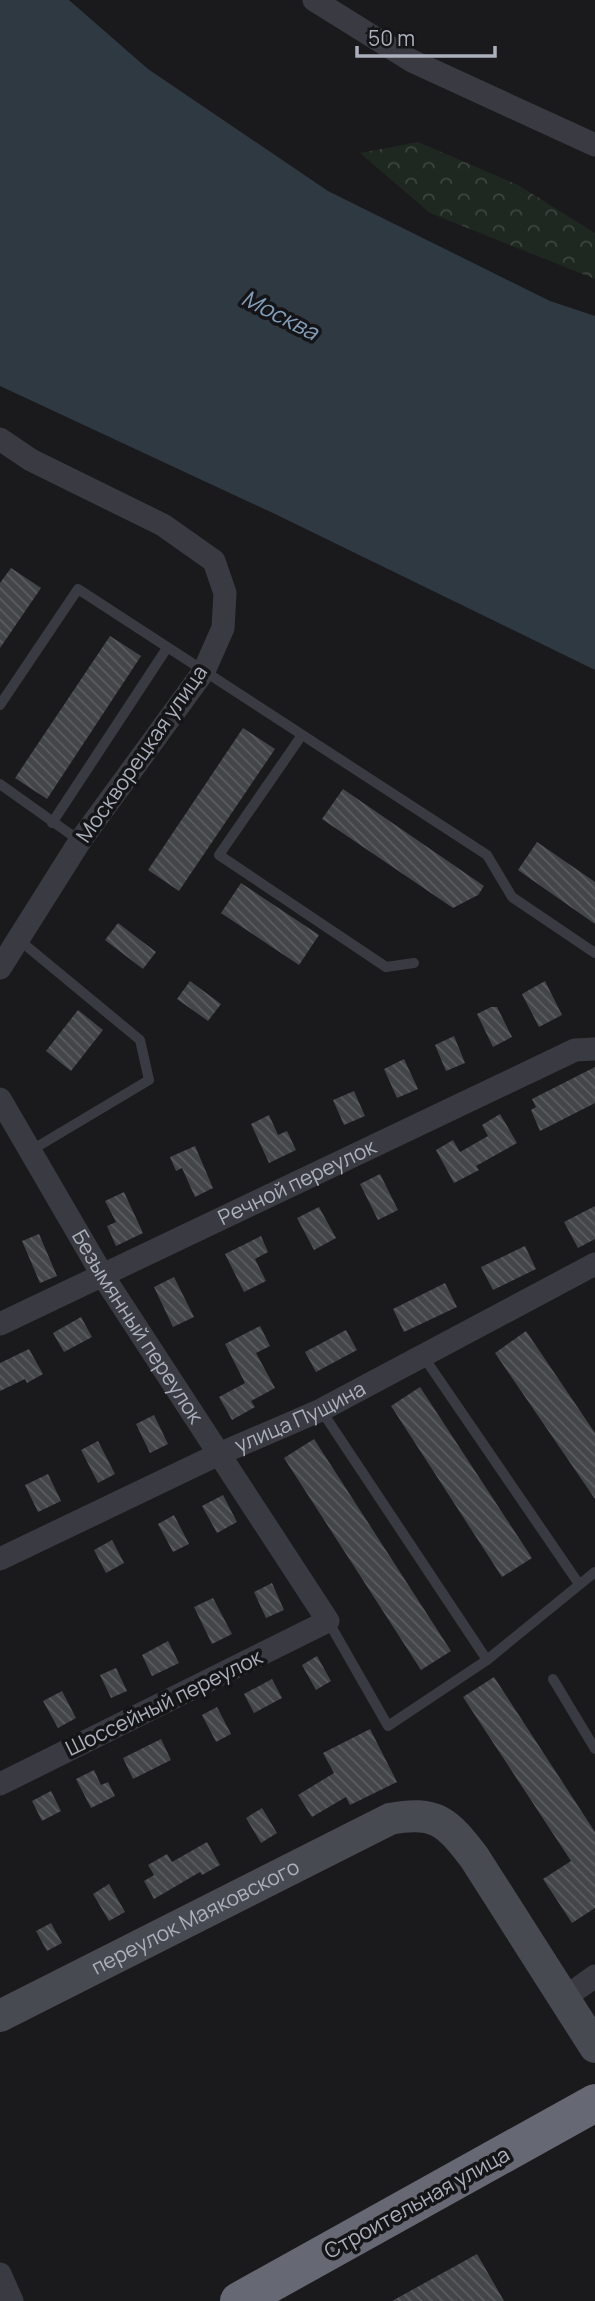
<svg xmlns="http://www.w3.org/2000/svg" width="595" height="2301" viewBox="0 0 595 2301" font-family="Manrope,sans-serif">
<defs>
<pattern id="forest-crowns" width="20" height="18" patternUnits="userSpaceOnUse" patternTransform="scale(1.75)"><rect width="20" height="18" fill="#1f2820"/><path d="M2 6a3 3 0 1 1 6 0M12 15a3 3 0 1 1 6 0" fill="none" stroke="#3d453e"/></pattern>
<pattern id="building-back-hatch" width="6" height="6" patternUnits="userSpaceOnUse" patternTransform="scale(1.75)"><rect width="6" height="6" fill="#444549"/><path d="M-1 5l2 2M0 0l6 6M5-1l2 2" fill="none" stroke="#5c5d61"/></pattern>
</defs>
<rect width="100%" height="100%" fill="#1a1a1c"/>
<path fill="url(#forest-crowns)" d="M418,142l100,43 77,48v46l-165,-66 -70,-60z"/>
<path fill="#2e3942" d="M0,0h69l79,69 180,122 222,110 45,15v354l-320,-156 -275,-128z"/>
<g fill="url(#building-back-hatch)">
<path d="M11,568l30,20 -41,60v-65z"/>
<path d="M110,636l31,20 -94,143 -32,-21z"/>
<path d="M243,728l32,21 -96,142 -31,-21z"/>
<path d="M343,789l141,97 -6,9 -25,13 -131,-89z"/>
<path d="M537,842l58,40v42l-77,-54z"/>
<path d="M241,883l78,52 -20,30 -78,-52z"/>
<path d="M118,923l38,29 -13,17 -38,-29z"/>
<path d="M190,981l31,23 -13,17 -31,-22z"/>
<path d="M545,981l17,34 -23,12 -17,-33z"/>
<path d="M491,1007h6l15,30 -19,10 -16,-33z"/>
<path d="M78,1010l25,20 -32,41 -25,-20z"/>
<path d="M454,1036l11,27 -19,8 -11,-26z"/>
<path d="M404,1059l14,30 -21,9 -13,-29z"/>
<path d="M595,1067v36l-55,28 -9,-21 5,-3 -4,-8z"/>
<path d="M354,1091l11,25 -21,9 -11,-25z"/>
<path d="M500,1114l17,29 -41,23 3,4 -25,13 -18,-33 17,-10 7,12 28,-16 -6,-11z"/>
<path d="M269,1115l9,20 9,-4 9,19 -27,13 -18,-39z"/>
<path d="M195,1146l18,42 -18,9 -13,-29 -6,3 -6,-14z"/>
<path d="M380,1174l18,36 -20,10 -18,-36z"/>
<path d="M124,1192l19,41 -27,13 -9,-20 9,-4 -11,-21z"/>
<path d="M595,1206v33l-17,9 -14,-26z"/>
<path d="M319,1207l17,31 -22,12 -17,-32z"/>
<path d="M39,1234l18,42 -17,7 -18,-42z"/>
<path d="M261,1236l7,16 -13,7 11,22 -22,11 -19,-38z"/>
<path d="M525,1246l11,23 -43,21 -12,-23z"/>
<path d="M174,1277l20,40 -21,10 -19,-40z"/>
<path d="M445,1283l12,24 -53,25 -11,-23z"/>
<path d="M81,1317l11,20 -28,15 -11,-19z"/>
<path d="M260,1326l10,20 -14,7 19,35 -24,13 4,6 -23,13 -13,-23 26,-14 -20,-39z"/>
<path d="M346,1330l11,20 -41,22 -11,-20z"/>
<path d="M526,1331l69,102v66l-100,-146z"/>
<path d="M29,1349l14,25 -16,9 -2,-4 -25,12v-28z"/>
<path d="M420,1387l112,171 -30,19 -111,-171z"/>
<path d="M154,1415l14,29 -18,9 -14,-29z"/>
<path d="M314,1439l137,212 -30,19 -137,-212z"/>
<path d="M98,1441l17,33 -17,9 -17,-33z"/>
<path d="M48,1474l13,27 -23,11 -13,-27z"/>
<path d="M223,1495l14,27 -20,11 -15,-27z"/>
<path d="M174,1515l15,29 -16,8 -15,-28z"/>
<path d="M112,1540l12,23 -18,10 -12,-23z"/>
<path d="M272,1583l12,27 -18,8 -12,-26z"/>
<path d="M213,1598l19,36 -20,10 -18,-37z"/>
<path d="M168,1641l11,22 -27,13 -10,-21z"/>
<path d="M317,1656l14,25 -15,9 -14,-25z"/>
<path d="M116,1668l11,23 -16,7 -11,-23z"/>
<path d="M494,1677l101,155v76l-23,15 -29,-44 28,-18 -108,-164z"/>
<path d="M272,1679l10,19 -28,15 -10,-19z"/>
<path d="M62,1691l14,27 -18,10 -15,-27z"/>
<path d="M217,1707l14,27 -15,8 -14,-27z"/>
<path d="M370,1729l27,53 -47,23 -4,-8 -34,20 -14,-22 36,-22 -11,-20z"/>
<path d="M161,1739l10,21 -38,19 -10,-21z"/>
<path d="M94,1770l7,15 7,-3 7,14 -24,12 -15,-29z"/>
<path d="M51,1791l10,20 -19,10 -10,-20z"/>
<path d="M262,1808l15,25 -16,10 -15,-25z"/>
<path d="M207,1842l13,23 -18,10 -2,-3 -46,27 -10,-18 10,-6 -6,-10 19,-11 5,8z"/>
<path d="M109,1884l16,28 -16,9 -16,-27z"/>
<path d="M51,1923l11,20 -15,8 -11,-20z"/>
<path d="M477,2254l27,47h-112z"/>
</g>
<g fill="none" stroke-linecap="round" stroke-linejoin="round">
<g stroke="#3a3b42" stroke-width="10">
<path d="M0,705l78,-116 409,266 25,42 83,56"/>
<path d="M302,735l-83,120 167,112 28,-4"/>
<path d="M0,784l80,57"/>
<path d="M52,823l115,-175"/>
<path d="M18,939l122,101 9,40 -119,71"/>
<path d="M423,1356l156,228"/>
<path d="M321,1410l166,250 -99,66 -60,-105"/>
<path d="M487,1660l108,-88"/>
<path d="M553,1679l42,70"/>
</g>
<g stroke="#3a3b42" stroke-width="23">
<path d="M314,0l98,61 183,84"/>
<path d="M0,439l31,21 132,65 51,36 11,32 -2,35 -19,43 -124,170 -80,127"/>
<path id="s1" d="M0,1099l103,177 225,345 -328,163"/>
<path id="s2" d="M0,1324l575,-274 20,-1"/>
<path id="s3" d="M0,1559l219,-105 102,-44 274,-146"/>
<path d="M563,1999l32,-23"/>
<path d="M0,2274l12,27"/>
</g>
<path stroke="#484a52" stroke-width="32" id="s4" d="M0,2016l390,-197c46,-9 57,3 84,38l121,190"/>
<path stroke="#666973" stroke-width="38" d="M239,2301l356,-198"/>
</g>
<g text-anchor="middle" stroke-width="7" stroke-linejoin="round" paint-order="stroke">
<g font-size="21" fill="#abb0bd" stroke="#151517">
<text transform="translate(142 754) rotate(-55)" y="7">Москворецкая улица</text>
<text dy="7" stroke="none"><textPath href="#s2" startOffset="329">Речной переулок</textPath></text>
<text dy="7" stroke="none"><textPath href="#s1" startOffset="266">Безымянный переулок</textPath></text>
<text dy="7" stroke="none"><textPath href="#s3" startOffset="332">улица Пущина</textPath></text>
<text transform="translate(164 1703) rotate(-26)" y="7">Шоссейный переулок</text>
<text dy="7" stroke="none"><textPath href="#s4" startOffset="219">переулок Маяковского</textPath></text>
<text transform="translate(417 2203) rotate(-29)" y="7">Строительная улица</text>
</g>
<g font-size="23" font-style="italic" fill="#809eb9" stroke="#151517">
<text transform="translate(280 315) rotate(27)" y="8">Москва</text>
</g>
</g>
<path d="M357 46v10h138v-10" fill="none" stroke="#abb0bd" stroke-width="3.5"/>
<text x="368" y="46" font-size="21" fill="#abb0bd" stroke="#151517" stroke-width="5" paint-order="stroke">50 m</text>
</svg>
